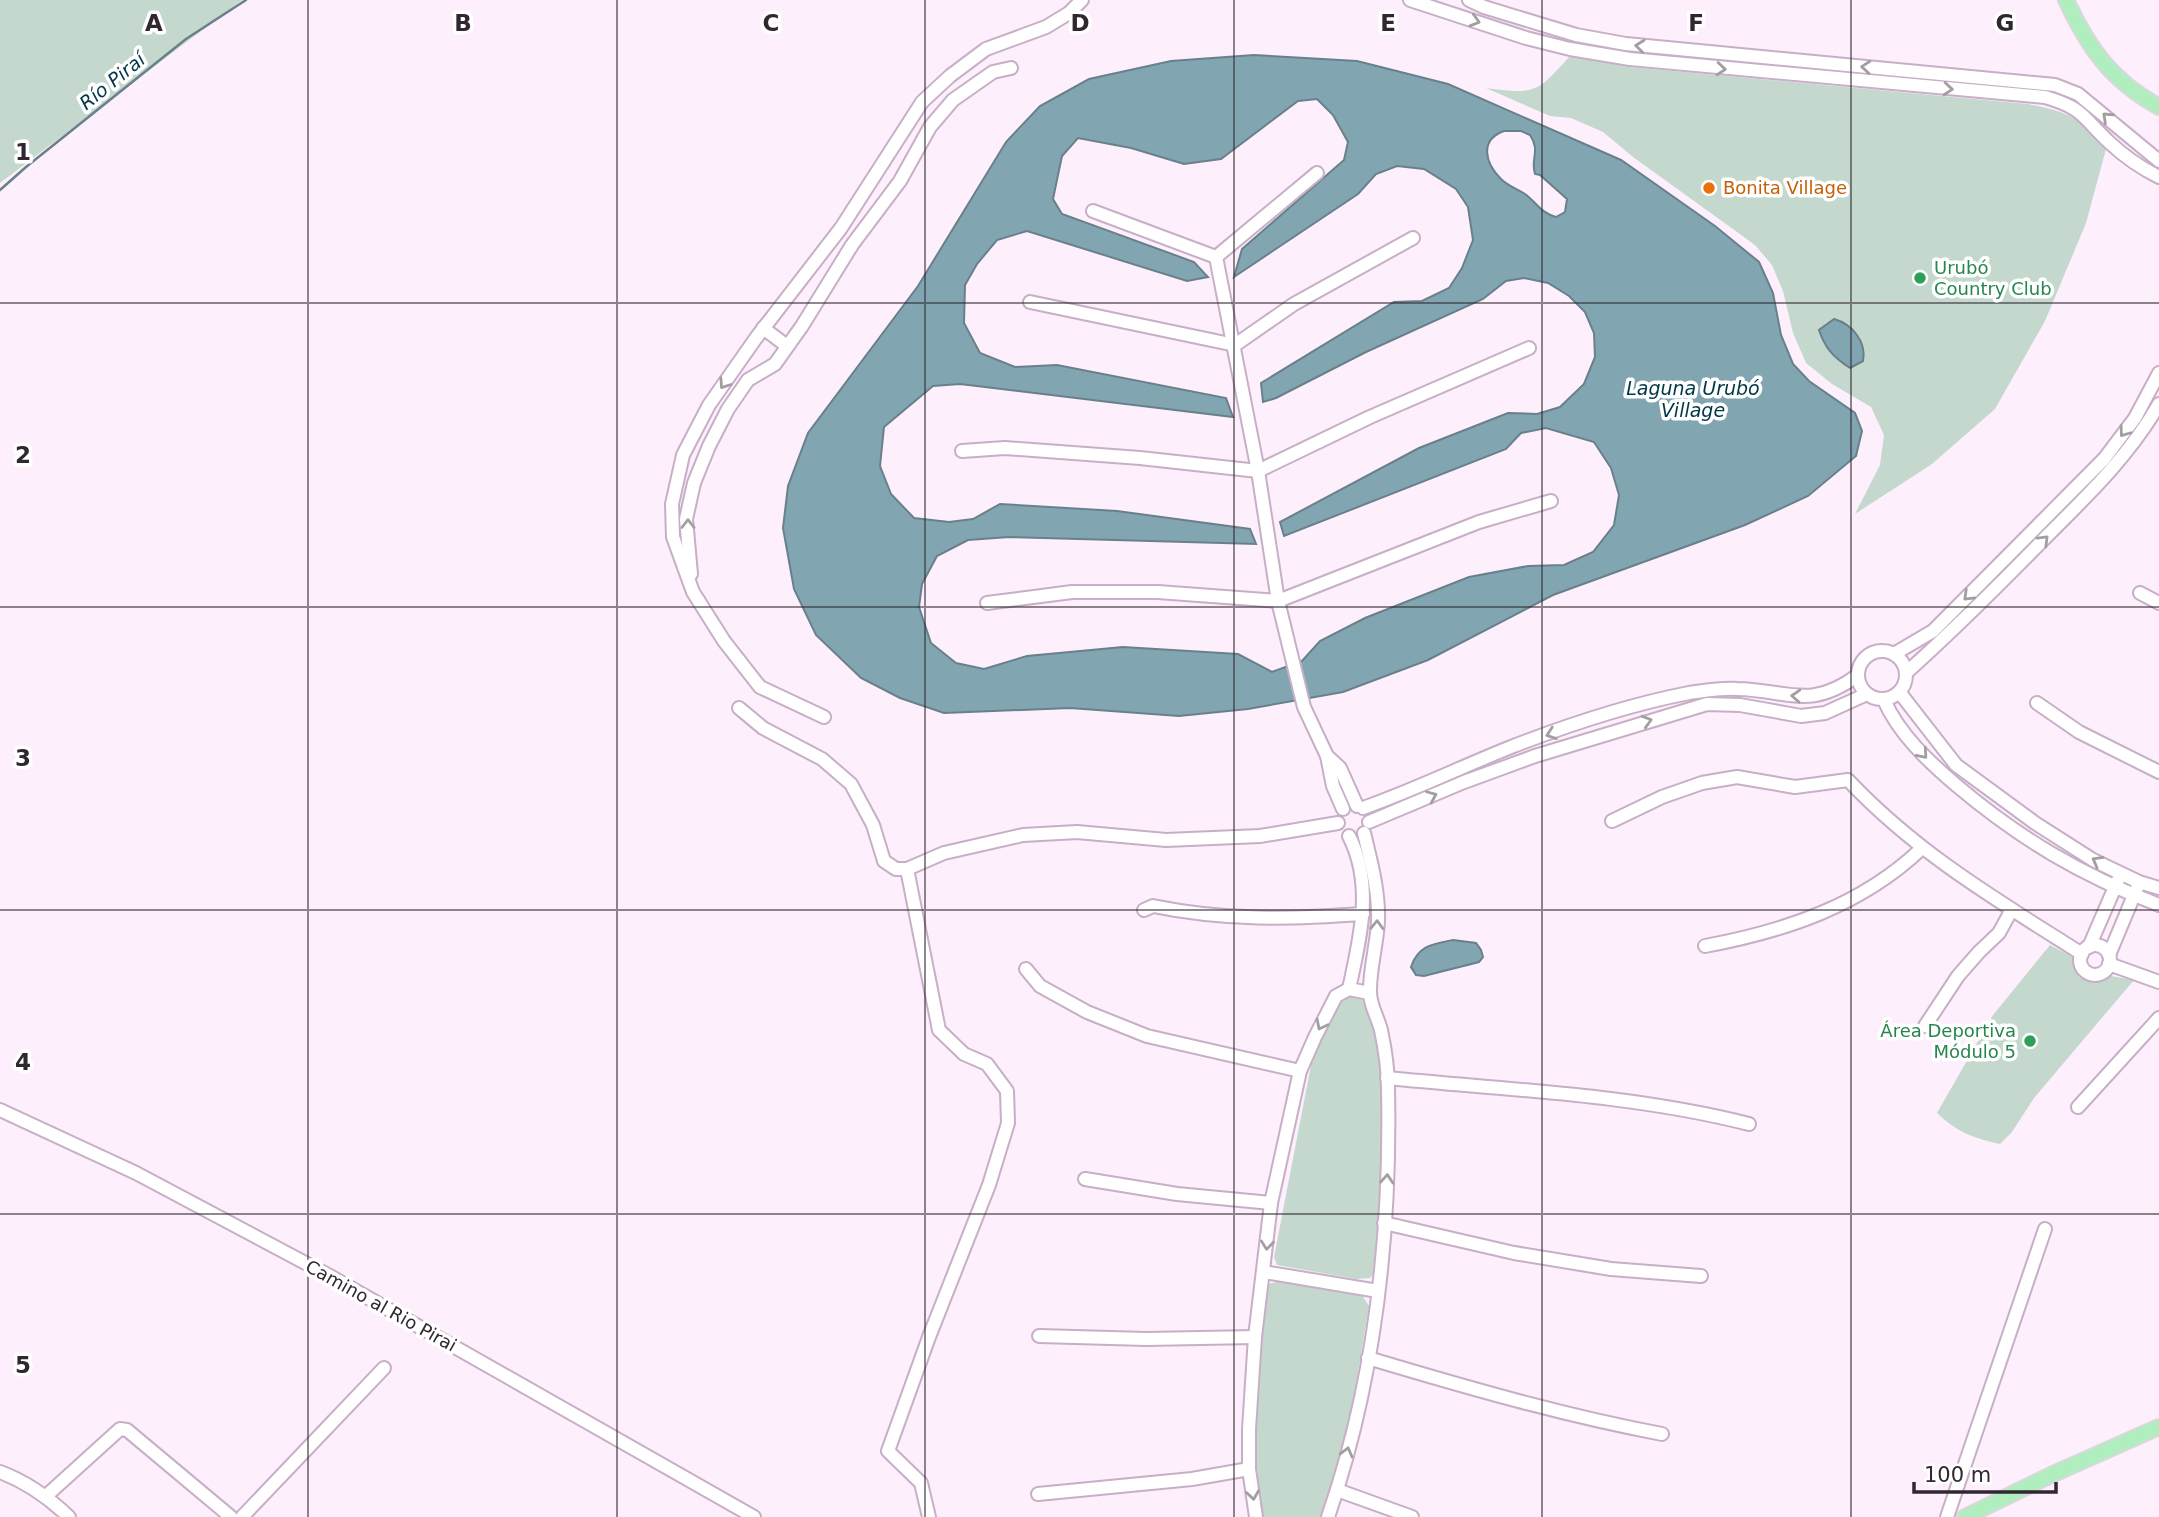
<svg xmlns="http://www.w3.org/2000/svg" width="2159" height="1517" viewBox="0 0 2159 1517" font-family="'DejaVu Sans',sans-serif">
<rect width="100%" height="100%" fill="#feeffd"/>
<g fill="#c4d8cd">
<path d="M0,0h242l-242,183z"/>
<path d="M1572,54l57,13 399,37c43,9 49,12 78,45l-20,74 -41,98 -50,88 -63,55 -77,50 25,-49 4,-30 -13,-28 -39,-23 -26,-21 -13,-30 -10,-42 -11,-26 -17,-20 -122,-88 -30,-25 -32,-14 -21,-2 -64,-28c52,7 51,4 86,-34z"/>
<path d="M2050,945l24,13 5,19 15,4 17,-5 23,4 -100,118 -22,34 -12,12c-25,-5 -45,-13 -63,-31l56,-98z"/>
<path d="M1351,996c7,2 14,3 18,11 4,8 5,21 7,31 14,77 4,158 -3,236l-3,4 -14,1 -79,-14 -3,-8 38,-197c7,-19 20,-57 39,-64z"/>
<path d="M1283,1280l79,15 7,11c-12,71 -21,144 -47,211h-61l-5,-62 1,-49 4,-75 7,-47z"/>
</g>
<g fill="#81a6b2" stroke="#69808b" stroke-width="2" fill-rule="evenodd">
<path d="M1254,55l103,6 91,23 173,76 94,66 44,36 14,31 8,42 12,29 16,17 46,32 7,18 -6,25 -48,40 -63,29 -192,70 -125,65 -85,32 -95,17 -69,7 -109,-8 -126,5 -44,-15 -39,-20 -45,-43 -22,-46 -11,-61 5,-42 20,-53 110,-147 88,-144 34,-36 49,-27 82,-18zM1317,99l16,16 15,27 -4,18 -102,89 -8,28 124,-83 18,-20 21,-8 27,3 32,20 12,18 5,33 -11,28 -13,20 -27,13 -28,1 -133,81 2,19 13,-4 90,-46 117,-53 23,-18 18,-3 24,5 21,13 16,16 9,21 1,24 -11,27 -24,23 -23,7 -29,-1 -89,35 -139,74 4,14 222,-87 15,-16 25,-5 48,14 17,26 8,27 -5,30 -21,27 -29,13 -36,1 -59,11 -104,41 -45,23 -18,20 -30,11 -34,-18 -115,-7 -96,9 -43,13 -28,-6 -25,-20 -12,-36 3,-23 15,-28 31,-16 41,-3 247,7 -6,-15 -133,-18 -117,-7 -27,15 -24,3 -35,-4 -23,-24 -11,-28 4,-39 49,-41 27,-2 273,33 -7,-19 -169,-33 -42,2 -35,-14 -16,-30 1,-38 12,-21 20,-24 30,-9 160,50 21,-4 -14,-15 -132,-48 -9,-15 9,-43 16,-18 53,10 53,16 37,-5 77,-58zM1504,131h17l9,4c11,16 0,24 5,39l5,1 27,24 -2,13 -9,5c-15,-4 -19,-14 -31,-23 -8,-5 -17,-8 -24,-15 -16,-16 -22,-39 3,-48z"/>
<path d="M1834,319c18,5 33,23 29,42l-13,7c-17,-11 -25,-20 -31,-38z"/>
<path d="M1453,940l23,3 5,7 2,7 -4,5 -55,14 -8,-1 -5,-8c7,-21 21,-23 42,-27z"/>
</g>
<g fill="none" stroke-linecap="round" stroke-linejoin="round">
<path stroke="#69808b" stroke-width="2.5" d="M0,190l26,-23 160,-128 60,-39"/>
<defs>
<g id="minor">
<path d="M1410,0l116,38 44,11 60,10 415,38c39,11 38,21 65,46 15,14 31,25 49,34"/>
<path d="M1469,0l15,7 92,28 50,9 429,41 23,9 81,67"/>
<path d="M1093,211l123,46 101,-84"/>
<path d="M1216,257l42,214 20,130 26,106 23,49 6,30 10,23"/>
<path d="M1030,302l205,43 59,-41 119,-66"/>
<path d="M763,328l24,18"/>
<path d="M962,451l43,-3 135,10 118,13 112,-54 159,-69"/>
<path d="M691,574l-5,-55 8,-36 15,-37 19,-37 20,-29 27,-16 27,-38 50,-81 48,-64 30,-54 23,-27 40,-28 18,-4"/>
<path d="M2140,593l19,10"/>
<path d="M987,603l85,-11h86l120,9 201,-79 72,-21"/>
<circle cx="1882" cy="675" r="24"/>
<path d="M1894,654l39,-23 171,-172 31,-41 24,-45"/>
<path d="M1907,672c48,-43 93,-88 138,-134 41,-41 85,-83 114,-134"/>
<path d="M1900,693l56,72 79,58 58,37 46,22 20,6"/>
<path d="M1884,700c15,34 44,61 72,85 64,54 125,90 203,120"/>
<path d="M2037,703l42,29 80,40"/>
<path d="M739,708l24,20 59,31 29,25 22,41 11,36 12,8h11l37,-16 79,-18 54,-3 89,8 94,-4 78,-13"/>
<path d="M824,717l-64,-30 -36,-46 -31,-49 -20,-55 -1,-33 11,-49 26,-50 47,-67 85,-110 81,-126 28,-26 36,-27 60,-22 23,-14 13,-13"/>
<path d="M1327,756l13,12 17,38"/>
<path d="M1363,808c51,-18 98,-41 148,-61 54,-21 121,-43 178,-54 15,-2 32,-5 48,-4 52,1 72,22 121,-14"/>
<path d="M1612,821l50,-24 40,-14 35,-6 58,10 53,-7c70,74 149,120 234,174"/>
<path d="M1369,822l95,-40 71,-26 172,-52 33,1 61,11 24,-3 42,-19"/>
<path d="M907,869l32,161 25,24 23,10 20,27 1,32 -19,62 -60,152 -41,114 33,32 8,34"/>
<path d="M1144,910l9,-4c72,15 138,13 210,8"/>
<circle cx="2095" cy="960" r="15"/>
<path d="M1705,946c80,-15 156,-40 216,-97"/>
<path d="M2089,947l29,-67"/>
<path d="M2109,955l28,-67"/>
<path d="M2109,964l50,18"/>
<path d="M1026,969l14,17 47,26 60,24 153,35"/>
<path d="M1349,989c11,-51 25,-104 0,-153"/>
<path d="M1925,1026l33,-50 21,-24 20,-19 12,-22"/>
<path d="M1387,1078c120,12 244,16 362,46"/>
<path d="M2078,1107l81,-89"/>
<path d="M0,1110l136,63 192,102 426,242"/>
<path d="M1085,1179l92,15 94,9"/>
<path d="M1384,1223l130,30 97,16 90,7"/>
<path d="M1264,1272l114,19"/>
<path d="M1039,1336l107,3 109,-2"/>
<path d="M1368,1358c97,29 194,57 294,76"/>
<path d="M0,1472c27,10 48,25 69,45"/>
<path d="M1337,1490l75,27"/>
<path d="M1038,1494l154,-15 57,-10"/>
<path d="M46,1496l74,-67 7,1 104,87"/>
<path d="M242,1517l142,-149"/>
<path d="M1256,1517l-7,-48v-40l6,-92 16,-134 29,-132 15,-34 21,-41 13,-7 20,4"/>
<path d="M1328,1517c47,-136 63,-285 60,-429 0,-18 -3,-39 -7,-58 -3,-12 -12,-27 -11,-40 0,-23 7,-46 8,-69 1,-30 -7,-59 -14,-88"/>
<path d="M1947,1517l98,-288"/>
</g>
<g id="major">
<path d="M2066,0c23,49 45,80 93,107"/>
<path d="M1965,1517l86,-42 108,-48"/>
</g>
</defs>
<use href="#minor" stroke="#c7afc7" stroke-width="16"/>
<use href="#major" stroke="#dad8da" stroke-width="18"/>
<use href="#minor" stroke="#fff" stroke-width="12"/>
<use href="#major" stroke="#b0eebf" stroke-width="14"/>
</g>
<defs><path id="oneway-chevron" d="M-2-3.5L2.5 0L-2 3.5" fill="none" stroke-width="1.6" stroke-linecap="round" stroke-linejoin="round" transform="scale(1.75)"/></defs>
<g stroke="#a29ea2">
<use href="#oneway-chevron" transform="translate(1475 21) rotate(16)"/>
<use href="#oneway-chevron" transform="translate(1640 46) rotate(-174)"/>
<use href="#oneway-chevron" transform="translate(1866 67) rotate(-175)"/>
<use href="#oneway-chevron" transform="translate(1721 69) rotate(5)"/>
<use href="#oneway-chevron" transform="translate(1948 89) rotate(5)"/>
<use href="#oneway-chevron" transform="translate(2107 117) rotate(-137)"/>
<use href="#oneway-chevron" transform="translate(724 384) rotate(124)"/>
<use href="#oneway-chevron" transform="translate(2124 432) rotate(126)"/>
<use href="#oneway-chevron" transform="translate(688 524) rotate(-90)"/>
<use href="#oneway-chevron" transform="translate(2044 540) rotate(-45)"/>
<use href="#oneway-chevron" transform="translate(1968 596) rotate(136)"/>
<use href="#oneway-chevron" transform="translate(1796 696) rotate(-177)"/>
<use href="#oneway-chevron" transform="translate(1647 721) rotate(-16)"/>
<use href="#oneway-chevron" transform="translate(1551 734) rotate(161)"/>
<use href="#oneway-chevron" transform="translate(1923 754) rotate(49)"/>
<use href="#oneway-chevron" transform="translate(1432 796) rotate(-23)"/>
<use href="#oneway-chevron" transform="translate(2097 861) rotate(-151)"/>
<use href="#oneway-chevron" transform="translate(1377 925) rotate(-88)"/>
<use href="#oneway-chevron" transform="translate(1321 1025) rotate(117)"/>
<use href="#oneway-chevron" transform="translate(1387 1179) rotate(-86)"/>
<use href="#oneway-chevron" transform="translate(1267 1245) rotate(96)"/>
<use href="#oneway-chevron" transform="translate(1347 1452) rotate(-75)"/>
<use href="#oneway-chevron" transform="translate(1253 1495) rotate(82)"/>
</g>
<path fill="none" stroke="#302730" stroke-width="2" stroke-opacity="0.55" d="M308,0v1517M617,0v1517M925,0v1517M1234,0v1517M1542,0v1517M1851,0v1517M0,303h2159M0,607h2159M0,910h2159M0,1214h2159"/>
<circle fill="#e8710a" stroke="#fff" stroke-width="2.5" cx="1709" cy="188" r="7"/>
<g fill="#2e9e5b" stroke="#fff" stroke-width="2.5">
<circle cx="1920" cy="278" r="7"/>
<circle cx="2030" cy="1041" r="7"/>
</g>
<g text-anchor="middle" stroke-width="7" stroke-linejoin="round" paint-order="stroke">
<g font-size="18" fill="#c56008" stroke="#fff" text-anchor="start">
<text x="1723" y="194">Bonita Village</text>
</g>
<g font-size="18" fill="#27864d" stroke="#fff" text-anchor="start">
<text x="1934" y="274">Urubó<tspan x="1934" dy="21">Country Club</tspan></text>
<text x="2016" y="1037" text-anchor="end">Área Deportiva<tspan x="2016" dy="21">Módulo 5</tspan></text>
</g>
<g font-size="18" fill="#302730" stroke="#fff">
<text transform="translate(381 1306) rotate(29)" y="6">Camino al Rio Pirai</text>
</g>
<g font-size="19" font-style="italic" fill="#003746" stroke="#fff">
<text transform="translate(112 81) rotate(-39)" y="7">Río Piraí</text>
<text x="1693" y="395">Laguna Urubó<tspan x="1693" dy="22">Village</tspan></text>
</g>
</g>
<g font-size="23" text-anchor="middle" font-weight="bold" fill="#302730" stroke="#fff" stroke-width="7" stroke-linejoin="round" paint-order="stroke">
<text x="154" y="31">A</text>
<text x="463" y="31">B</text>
<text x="771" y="31">C</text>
<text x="1080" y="31">D</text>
<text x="1388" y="31">E</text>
<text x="1696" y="31">F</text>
<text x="2005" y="31">G</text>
<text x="23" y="160">1</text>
<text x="23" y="463">2</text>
<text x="23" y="766">3</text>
<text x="23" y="1070">4</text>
<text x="23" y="1373">5</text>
</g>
<path d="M1914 1482v10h142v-10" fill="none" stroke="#302730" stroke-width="3.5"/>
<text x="1924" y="1482" font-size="21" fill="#302730" stroke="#ffffff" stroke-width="5" paint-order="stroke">100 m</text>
</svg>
